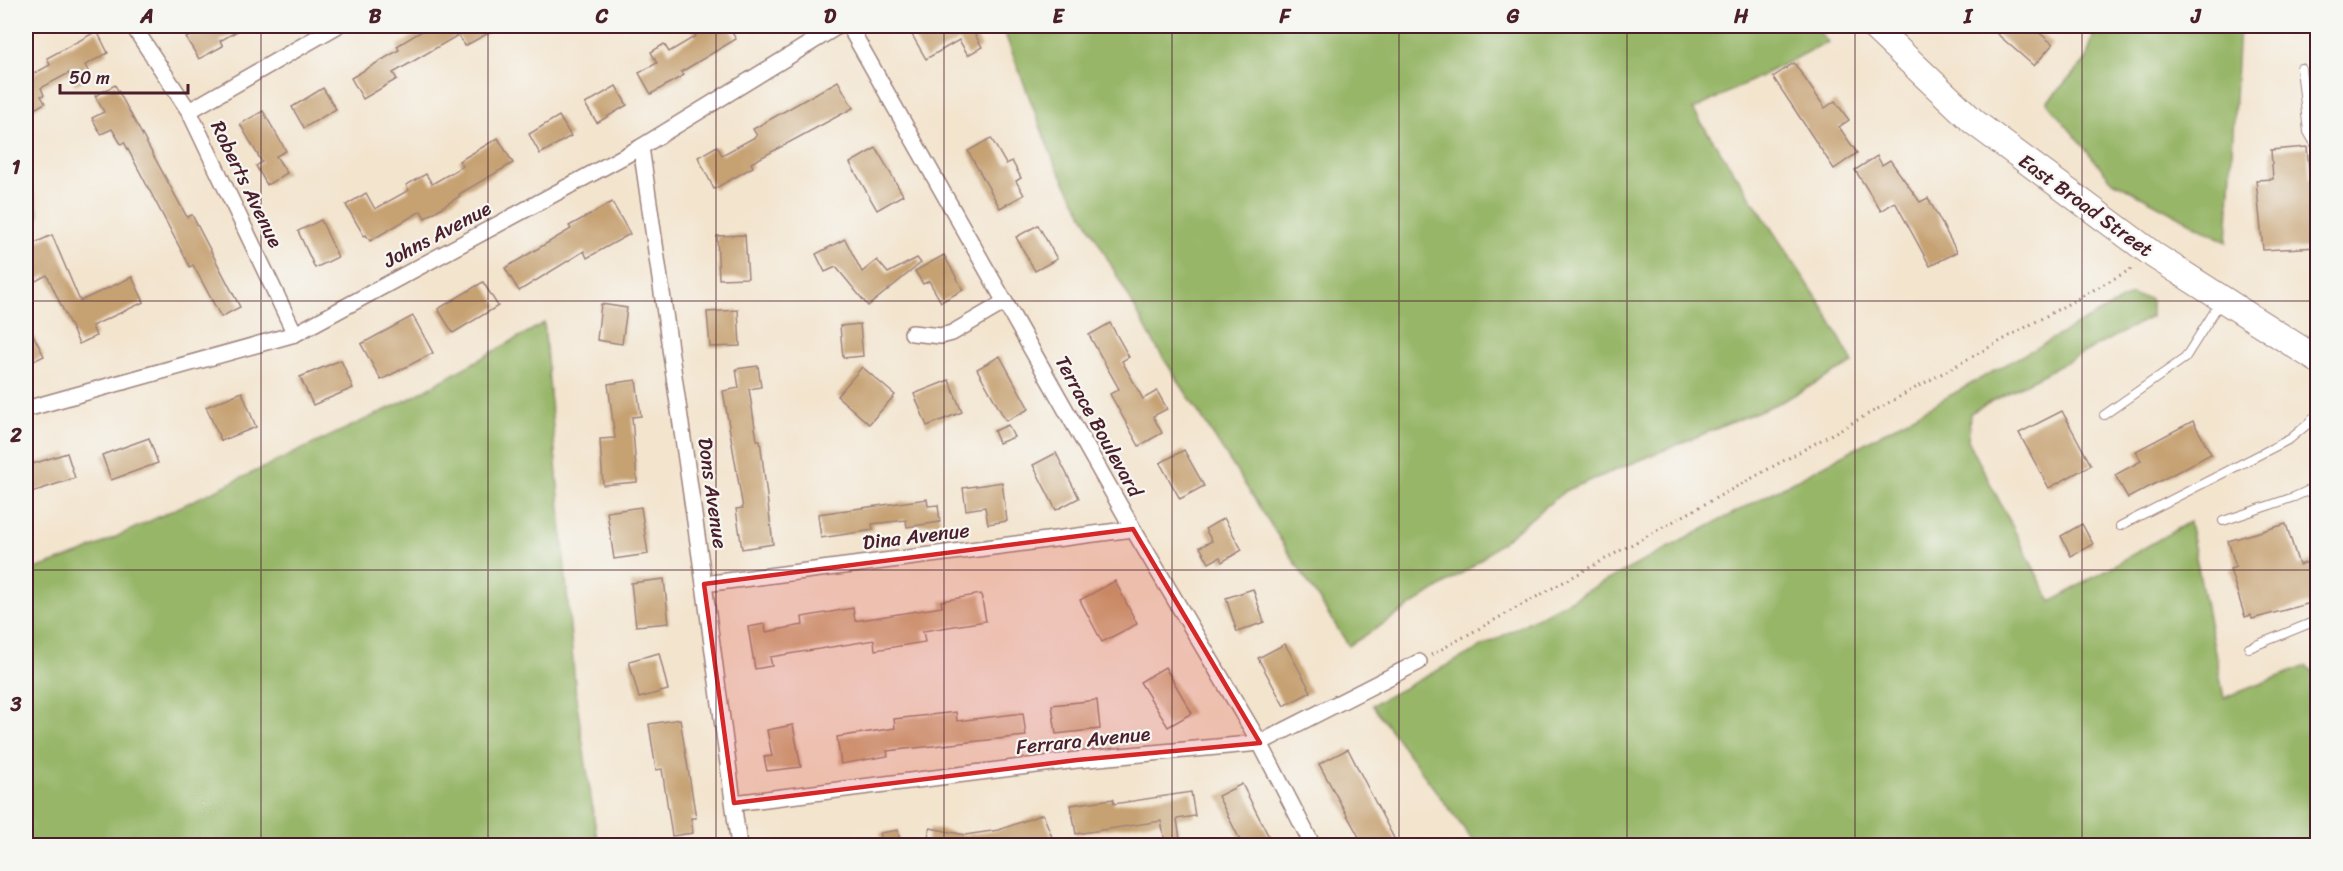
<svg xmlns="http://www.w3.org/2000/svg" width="2343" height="871" viewBox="0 0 2343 871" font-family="Sriracha,sans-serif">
<rect width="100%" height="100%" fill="#f6f6f2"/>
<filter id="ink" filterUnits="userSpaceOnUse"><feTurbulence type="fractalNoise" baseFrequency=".0167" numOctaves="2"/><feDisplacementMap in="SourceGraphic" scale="12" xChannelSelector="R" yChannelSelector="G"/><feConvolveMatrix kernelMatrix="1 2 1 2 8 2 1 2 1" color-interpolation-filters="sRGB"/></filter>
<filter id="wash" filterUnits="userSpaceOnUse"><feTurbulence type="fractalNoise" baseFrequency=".008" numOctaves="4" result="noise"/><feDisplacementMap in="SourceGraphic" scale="24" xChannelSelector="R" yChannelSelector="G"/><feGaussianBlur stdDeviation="1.35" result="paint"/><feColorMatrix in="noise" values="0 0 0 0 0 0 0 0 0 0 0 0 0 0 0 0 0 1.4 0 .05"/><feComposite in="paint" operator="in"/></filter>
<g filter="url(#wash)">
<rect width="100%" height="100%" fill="#f3e4ce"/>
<g fill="#97b668" stroke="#706a4a" stroke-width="1.5">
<path d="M1002,26h811l15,16 -135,68 130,197 30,56 -72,39 -216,89 -95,77 -121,78 -192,-298 -103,-186z"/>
<path d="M2096,26h143l-12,216 -116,-62 -64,-78 39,-42z"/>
<path d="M26,171l13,43 -4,17 -9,3z"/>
<path d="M2131,295l20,4v18l-181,96 -2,27 83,162 138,-80 35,176 82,-32 11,8v171h-841l-104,-140 473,-251z"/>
<path d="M544,323l32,374 22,148h-572v-273l58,-20 325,-153z"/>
</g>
<g id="blocks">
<g fill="#c6a172">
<path d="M185,26h61l-26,15 3,5 -24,13 -13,-21 4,-2z"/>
<path d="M430,26h71l-36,20 -7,-11 -65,38 4,6 -34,20 -12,-21 48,-28 -2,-4z"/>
<path d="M690,26h38l8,13 -55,33 3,3 -33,19 -12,-21 18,-10 -6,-11 13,-8 5,8 27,-16z"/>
<path d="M907,26h80l-13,7 8,14 -14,8 -9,-15 -33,19z"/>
<path d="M1988,26h43l22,18 -19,22z"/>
<path d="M97,31l11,22 -23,12 6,12 -16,8 -6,-12 -28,15 3,7 -3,1 4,7 -19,11v-36l24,-13 -3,-7z"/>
<path d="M1794,63l31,45 10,-7 14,19 -10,7 18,26 -23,16 -61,-92z"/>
<path d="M838,81l15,27 -102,55 2,4 -39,22 -16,-32 19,-11 5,9 35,-19 -4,-7z"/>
<path d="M115,85l72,132 5,-2 48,92 -19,10 -28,-52 -3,2 -66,-125 -3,2 -9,-15 -11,5 -9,-16 12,-6 -9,-16z"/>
<path d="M616,86l11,19 -30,18 -12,-19z"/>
<path d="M323,88l13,21 -32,19 -12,-21z"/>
<path d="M263,111l23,40 -10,5 11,17 -20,12 -11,-19 6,-4 -22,-38z"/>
<path d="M559,116l12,20 -31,18 -11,-20z"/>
<path d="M498,138l15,25 -54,31 1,2 -35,22 -4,-7 -51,30 -4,-6 -2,1 -18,-31 20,-12 9,16 34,-19 -3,-5 20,-11 6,10 31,-18 -4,-5z"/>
<path d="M991,138l15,26 6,-3 9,17 -5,3 8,14 -24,13 -32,-57z"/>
<path d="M2307,147l3,32 8,-1v69l-55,3 -7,-70 17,-1 -2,-29z"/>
<path d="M876,148l27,47 -26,15 -27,-47z"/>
<path d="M1877,156l5,9 8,-5 30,42 8,-4 29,54 -27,14 -35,-64 -14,9 -26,-41z"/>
<path d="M612,202l18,32 -43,24 -3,-7 -65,40 -14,-23 66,-39 -2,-3z"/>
<path d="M321,220l17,37 -23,11 -17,-37z"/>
<path d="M1038,225l19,34 -22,12 -19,-34z"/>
<path d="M52,235l28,66 52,-24 12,25 -52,24 4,10 -17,8 -32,-69 -15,8 -6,-14v-22z"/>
<path d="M745,235l3,43 -29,1 -2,-43z"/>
<path d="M845,239l17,33 15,-12 11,13 29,-15 4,5 -53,43 -32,-39 -11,5 -9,-18z"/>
<path d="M944,255l19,35 -22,12 -12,-21 -6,3 -8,-13z"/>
<path d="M483,282l15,24 -45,27 -15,-24z"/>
<path d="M601,304l26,4 -5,36 -25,-4z"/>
<path d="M738,310l2,36 -30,1 -3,-35z"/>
<path d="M413,316l20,37 -52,27 -20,-36z"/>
<path d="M26,321l18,35 -18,9z"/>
<path d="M1110,323l19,34 -7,4 21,38 14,-8 10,18 -14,7 9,17 -23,13 -29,-52 9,-5 -30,-54z"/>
<path d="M860,324l3,32 -20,2 -3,-32z"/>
<path d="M1000,356l29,53 -23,12 -29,-52z"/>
<path d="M341,360l12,28 -40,17 -13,-28z"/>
<path d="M758,366l3,21 -12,2 8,51h3l13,104 -31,5 -6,-40 7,-1 -20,-117 16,-3 -3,-19z"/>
<path d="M862,367l33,28 -26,29 -32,-28z"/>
<path d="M636,380l5,36 -9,1 5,65 -34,3 -3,-46 15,-1 -7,-54z"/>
<path d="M949,380l13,32 -35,14 -13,-32z"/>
<path d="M242,392l14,35 -35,14 -15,-34z"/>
<path d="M2062,411l29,54 -42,23 -30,-55z"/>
<path d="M2193,421l18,33 -83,44 -13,-23 26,-14 -5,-10z"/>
<path d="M1008,425l6,12 -15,6 -5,-12z"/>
<path d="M149,438l9,25 -47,17 -9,-25z"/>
<path d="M1184,450l20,36 -24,13 -20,-36z"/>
<path d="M67,453l8,25 -43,14 -6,-26z"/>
<path d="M1056,453l23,45 -23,12 -23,-45z"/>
<path d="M1002,482l5,39 -19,3 -3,-17 -19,3 -3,-22z"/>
<path d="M927,499l1,7 10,-1 2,17 -33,5 -1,-7 -34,4 1,6 -52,8 -3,-24z"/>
<path d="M641,507l7,47 -34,5 -7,-47z"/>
<path d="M1224,518l18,32 -20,12 -2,-5 -11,6 -9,-16 12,-6 -7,-12z"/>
<path d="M2082,524l11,20 -22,12 -10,-20z"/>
<path d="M2286,524l13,41 16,-5 3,8v33l-66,18 -1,-4 -6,2 -15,-48 6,-2 -8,-26z"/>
<path d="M664,579l5,44 -33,3 -5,-43z"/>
<path d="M1115,581l22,43 -35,18 -22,-42z"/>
<path d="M1253,589l11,33 -27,10 -11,-34z"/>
<path d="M981,594l5,27 -63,10 2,11 -50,8 -1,-10 -104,17 2,9 -17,3 -7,-42 17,-3 1,8 37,-7 -1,-8 51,-9 2,13 87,-14 -1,-6z"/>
<path d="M1285,644l26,48 -27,14 -26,-48z"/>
<path d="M659,653l9,37 -29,8 -10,-37z"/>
<path d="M1165,667l27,46 -24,14 -28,-45z"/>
<path d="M1097,700l3,29 -44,5 -4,-29z"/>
<path d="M956,712l1,9 66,-8 3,23 -139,15 1,5 -47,8 -4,-27 58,-9 -1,-9z"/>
<path d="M680,719l16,99h-5l2,15 -21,3 -10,-67 -6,1 -7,-46z"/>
<path d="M793,725l8,42 -34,4 -3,-14 8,-1 -5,-26z"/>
<path d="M1348,749l21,41 29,56h-34l-45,-82z"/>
<path d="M1242,784l27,53 -16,9h-10l-25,-50z"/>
<path d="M1191,792l4,24 -18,3 3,20 -15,2 -4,-20 -85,13 -5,-29 42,-6 1,5z"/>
<path d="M1043,814l9,23 -14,5 2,4h-114l4,-18 35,7 34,-5z"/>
<path d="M898,830l2,16h-17l-3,-13z"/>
</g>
</g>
</g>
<g filter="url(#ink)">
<use href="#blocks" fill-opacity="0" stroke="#9e827c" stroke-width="1.5"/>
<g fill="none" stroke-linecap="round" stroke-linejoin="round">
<defs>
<g id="service">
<path d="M2301,68l7,64 10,17"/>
<path d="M2104,415l81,-57 36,-57"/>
<path d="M2223,521l71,-24 24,-11"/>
<path d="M2120,526l170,-87 19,-16 9,-10"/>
<path d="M2249,648l69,-28"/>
</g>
<g id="minor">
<path d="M133,26l56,85 106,223"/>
<path d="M849,26l284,503 127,214 53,103"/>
<path d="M189,111l148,-85"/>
<path d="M641,147l63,437 35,262"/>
<path d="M912,333l29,3 11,-3 53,-31"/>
<path d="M26,409l269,-75 346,-187 197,-121"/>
<path d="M704,584l429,-55"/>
<path d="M734,803l343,-43 183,-17 159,-81"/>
</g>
<path id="trunk" d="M1873,26l101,96 181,134 163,104"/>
</defs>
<use href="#service" stroke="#9e827c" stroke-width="10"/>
<use href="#minor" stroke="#9e827c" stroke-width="18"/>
<use href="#trunk" stroke="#9e827c" stroke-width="28"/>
<path stroke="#9e827c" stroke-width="3" stroke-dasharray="1.5 4.5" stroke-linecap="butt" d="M1431,655l704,-388"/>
<use href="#service" stroke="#fff" stroke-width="8"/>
<use href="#minor" stroke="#fff" stroke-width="15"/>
<use href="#trunk" stroke="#fff" stroke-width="26"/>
</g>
</g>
<path fill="#d62828" fill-opacity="0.2" stroke="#d62828" stroke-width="4.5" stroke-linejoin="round" d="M1133,529l127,214 -183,17 -343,43 -30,-219z"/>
<path fill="none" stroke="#4a1f2b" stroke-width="1.5" stroke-opacity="0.55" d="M261,26v820M488,26v820M716,26v820M944,26v820M1172,26v820M1399,26v820M1627,26v820M1855,26v820M2082,26v820M26,301h2292M26,570h2292"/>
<g text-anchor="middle" stroke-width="4.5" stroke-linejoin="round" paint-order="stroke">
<g font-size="20" fill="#4a1f2b" stroke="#f6f6f2">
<text transform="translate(247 184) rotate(64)" y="7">Roberts Avenue</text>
<text transform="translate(2086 205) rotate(36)" y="7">East Broad Street</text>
<text transform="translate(437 234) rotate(-28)" y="7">Johns Avenue</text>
<text transform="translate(1099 426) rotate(61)" y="7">Terrace Boulevard</text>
<text transform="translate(713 493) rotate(82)" y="7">Dons Avenue</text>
<text transform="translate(916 536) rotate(-7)" y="7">Dina Avenue</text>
<text transform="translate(1083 740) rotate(-6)" y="7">Ferrara Avenue</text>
</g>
</g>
<rect width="2343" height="871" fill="none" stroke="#f6f6f2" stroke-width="66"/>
<path d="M60 84v9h128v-9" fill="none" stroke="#4a1f2b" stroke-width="3"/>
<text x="69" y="84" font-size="18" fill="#4a1f2b" stroke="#f6f6f2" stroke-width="4.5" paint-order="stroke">50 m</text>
<rect x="33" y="33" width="2277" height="805" fill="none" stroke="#4a1f2b" stroke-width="2"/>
<g font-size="20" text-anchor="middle" font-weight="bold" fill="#4a1f2b">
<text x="147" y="23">A</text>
<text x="375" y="23">B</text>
<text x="602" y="23">C</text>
<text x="830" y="23">D</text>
<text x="1058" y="23">E</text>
<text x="1285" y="23">F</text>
<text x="1513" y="23">G</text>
<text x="1741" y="23">H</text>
<text x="1968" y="23">I</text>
<text x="2196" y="23">J</text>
<text x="16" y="174">1</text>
<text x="16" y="442">2</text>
<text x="16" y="711">3</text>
</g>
</svg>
